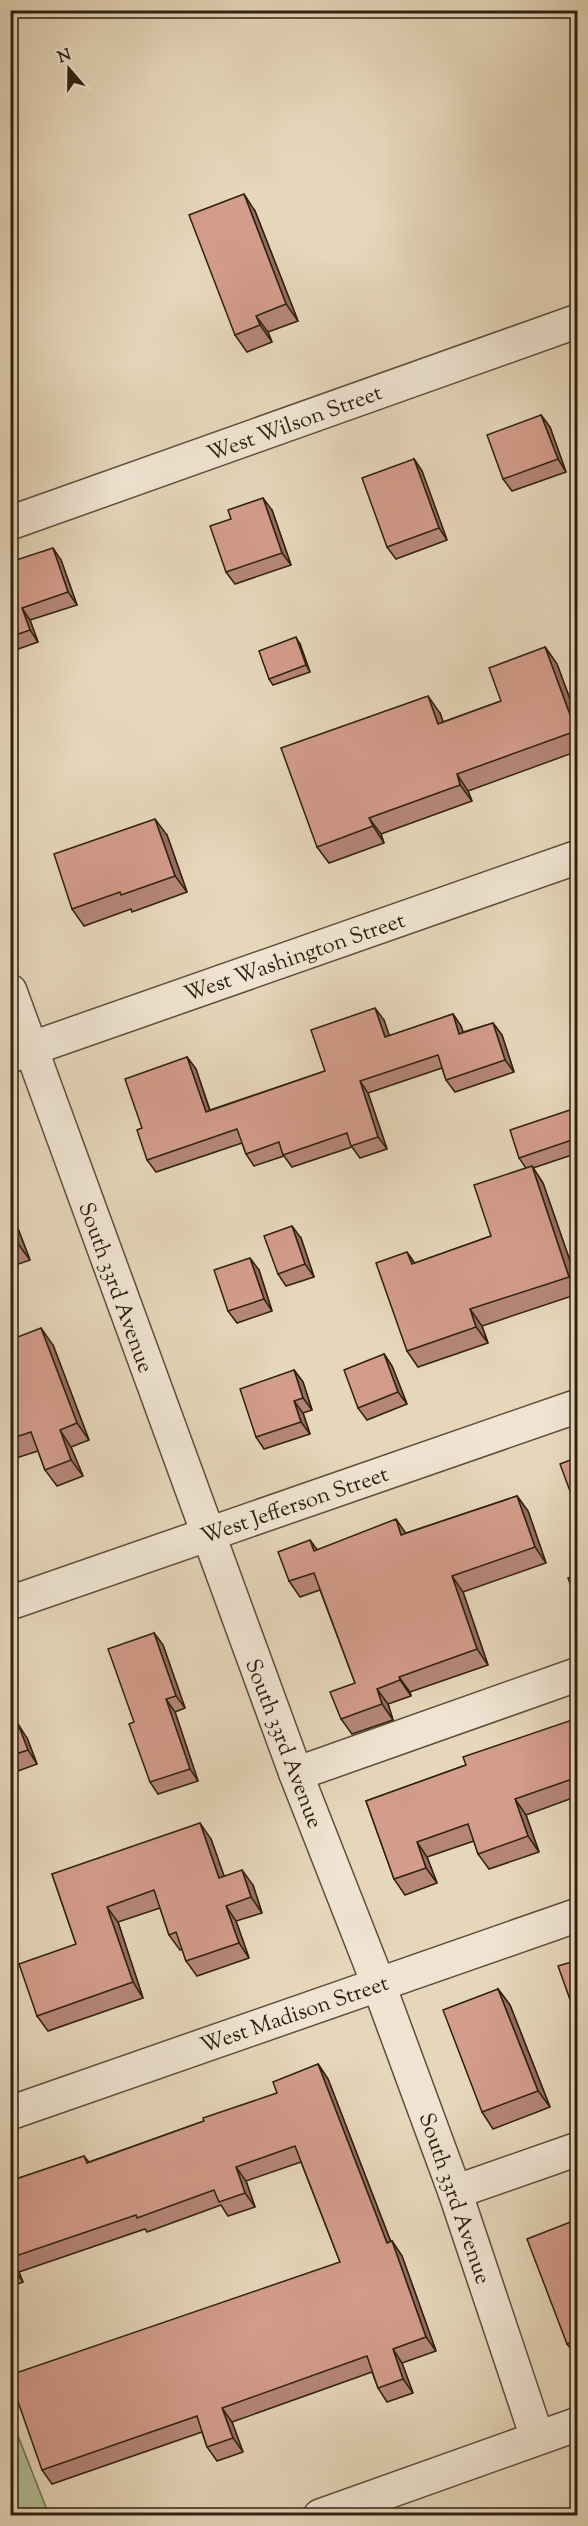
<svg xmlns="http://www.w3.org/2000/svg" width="588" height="2526" viewBox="0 0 588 2526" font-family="'Sorts Mill Goudy',serif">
<rect width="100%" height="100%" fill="#e6d6ba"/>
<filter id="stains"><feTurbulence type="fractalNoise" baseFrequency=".00333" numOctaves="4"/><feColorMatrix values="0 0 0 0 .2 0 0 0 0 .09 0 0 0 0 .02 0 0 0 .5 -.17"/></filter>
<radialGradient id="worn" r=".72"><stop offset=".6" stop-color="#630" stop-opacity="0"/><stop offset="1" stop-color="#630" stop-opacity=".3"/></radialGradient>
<path fill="#b1be93" stroke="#707052" stroke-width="1.5" d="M11,2418l38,97h-38z"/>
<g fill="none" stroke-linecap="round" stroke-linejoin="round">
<defs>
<g id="minor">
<path d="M10,523l568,-202"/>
<path d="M10,991l286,783 82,209 77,209 82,245"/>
<path d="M10,1056l568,-199"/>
<path d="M10,1603l568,-197"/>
<path d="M296,1774l280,-99"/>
<path d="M10,2113l568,-198"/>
<path d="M455,2192l123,-43"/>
<path d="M320,2516l258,-92"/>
</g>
</defs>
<use href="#minor" stroke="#5d4e3a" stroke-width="36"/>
<use href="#minor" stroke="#efe4d2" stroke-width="33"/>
</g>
<g fill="#b58678" stroke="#2f2110" stroke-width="1.5">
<path d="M255,211l43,110 -30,11 4,10 -25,10 -12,-17z"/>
<path d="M541,415l9,12 16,45 -54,19 -9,-12z"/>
<path d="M414,459l8,12 25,69 -51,19 -9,-12z"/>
<path d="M272,510l19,55 -56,19 -9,-12 5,-53z"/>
<path d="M61,560l16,45 -47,15 8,22 -28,10v-90z"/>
<path d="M300,644l10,28 -37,13 -4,-6z"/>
<path d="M545,647l12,17 21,57v30l-110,40 4,10 -91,33 3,9 -55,20 -12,-16 123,-134 3,9 58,-21z"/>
<path d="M167,835l20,57 -55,20 -1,-3 -47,17 -12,-17z"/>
<path d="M453,1014l8,12 2,6 30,-9 9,12 12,37 -59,20 -9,-12 -4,-12 -74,25 19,56 -27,9 -8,-11 -60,20 -8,-11 -30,10 -8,-12 -4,-11 -86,29 -9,-12 -5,-32 45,-71 9,12 14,41 115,-39 59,-51 5,16z"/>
<path d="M578,1116v37l-45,15 10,15 35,101v10l-96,32 6,17 -70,24 -11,-16 8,-88 76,-27 35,-68 -7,-10z"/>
<path d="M10,1208l20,52 -20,7z"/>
<path d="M301,1238l13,39 -28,9 -8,-12z"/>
<path d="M259,1270l13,41 -35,12 -9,-12z"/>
<path d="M10,1340l43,5 36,95 -18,7 12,29 -26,10 -12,-16 -7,-19 -28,9z"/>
<path d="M384,1354l8,12 15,38 -40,16 -9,-12z"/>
<path d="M294,1370l9,12 9,28 -9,3 7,21 -46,15 -8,-12z"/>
<path d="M517,1496l11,15 18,52 -83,29 25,73 -78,27 1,4 -23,8 5,16 -41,14 -11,-15 14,-36 -35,-93 -20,7 -11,-16 28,-31 89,-17z"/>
<path d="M154,1633l9,12 22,63 -10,4 23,69 -40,13 -8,-12 -16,-60z"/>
<path d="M578,1718v78l-52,19 13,37 -50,17 -11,-15 -4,-13 -47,16 10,26 -32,12 -11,-16 -28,-78 100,-36z"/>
<path d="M10,1725l1,1 16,12 10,26 -27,10z"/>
<path d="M211,1839l13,37 29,9 9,28 -26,8 13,37 -52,18 -11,-15 -4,-12 -2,1 -11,-15 -9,-27 -42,14 25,76 -95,33 -11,-15 39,-72 -24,-70z"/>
<path d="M498,1989l12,16 40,102 -57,22 -11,-17z"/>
<path d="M318,2064l10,15 63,163 1,-1 10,15 34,95 -34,12 11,30 -26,9 -9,-14 -6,-16 -140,50 11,30 -26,9 -10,-14 -5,-15 -150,52 -10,-14 298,-208 -39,-100 -55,19 9,26 -27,9 -7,-11 -74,27 -2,-3 -126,43 4,10 -13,5v-106l74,-25 5,6 115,-41 73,-28z"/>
<path d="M578,2219v139l-11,-14z"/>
</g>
<g fill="#946d61" stroke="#2f2110" stroke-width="1.5">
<path d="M244,194l11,17 43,110 -12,-17z"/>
<path d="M256,316l12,16 4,10 -12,-17z"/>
<path d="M541,415l9,12 16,45 -8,-13z"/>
<path d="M414,459l8,12 25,69 -8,-12z"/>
<path d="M263,498l9,12 19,55 -9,-12z"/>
<path d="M53,548l8,12 16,45 -9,-13z"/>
<path d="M22,608l8,12 8,22 -8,-12z"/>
<path d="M296,637l4,7 10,28 -4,-7z"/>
<path d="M545,647l12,17 21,57v12l-2,-2z"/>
<path d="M428,696l12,17 10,28 -12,-17z"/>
<path d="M457,774l11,17 4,10 -12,-16z"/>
<path d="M369,818l12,16 3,9 -11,-17z"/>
<path d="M155,819l12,16 20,57 -12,-16z"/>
<path d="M375,1008l9,12 10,29 -9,-12z"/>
<path d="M453,1014l8,12 7,20 -9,-12z"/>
<path d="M493,1023l9,12 12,37 -9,-12z"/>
<path d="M187,1057l9,12 18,55 -8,-12z"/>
<path d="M360,1081l8,12 19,56 -9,-12z"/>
<path d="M573,1109l5,7v8z"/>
<path d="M532,1166l11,17 35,101v5l-9,-12z"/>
<path d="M10,1208l20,52 -12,-16 -8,-21z"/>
<path d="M292,1226l9,12 13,39 -9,-13z"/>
<path d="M407,1252l12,17 -7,-5z"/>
<path d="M250,1258l9,12 13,41 -8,-12z"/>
<path d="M470,1309l12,17 6,17 -12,-16z"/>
<path d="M41,1328l12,17 36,95 -12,-17z"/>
<path d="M384,1354l8,12 15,38 -9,-12z"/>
<path d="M294,1370l9,12 9,28 -9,-12z"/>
<path d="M294,1401l9,12 7,21 -9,-12z"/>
<path d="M60,1430l11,17 12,29 -12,-16z"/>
<path d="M517,1496l11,15 18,52 -11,-16z"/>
<path d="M396,1519l11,16h-6z"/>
<path d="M310,1540l11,15 -7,-4z"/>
<path d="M452,1576l11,16 25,73 -11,-16z"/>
<path d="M154,1633l9,12 22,63 -9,-12z"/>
<path d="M399,1677l11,15 1,4 -11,-16z"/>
<path d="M377,1689l11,15 5,16 -11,-16z"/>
<path d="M166,1699l9,13 23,69 -8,-12z"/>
<path d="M18,1724l9,14 10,26 -9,-14z"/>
<path d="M515,1799l11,16 13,37 -11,-16z"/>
<path d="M200,1823l11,16 19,54 -11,-15z"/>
<path d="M417,1842l10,15 10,26 -11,-15z"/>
<path d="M242,1870l11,15 9,28 -11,-16z"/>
<path d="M226,1906l10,15 13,37 -10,-15z"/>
<path d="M107,1907l11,15 25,76 -10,-16z"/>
<path d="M498,1989l12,16 40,102 -12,-16z"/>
<path d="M318,2064l10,15 69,179 -10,-15z"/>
<path d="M236,2167l10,14 9,26 -10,-14z"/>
<path d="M392,2241l10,15 34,95 -10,-14z"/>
<path d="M10,2260l9,12 4,10 -10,-14z"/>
<path d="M393,2349l9,14 11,30 -10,-14z"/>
<path d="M222,2408l10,14 11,30 -10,-14z"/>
</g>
<g fill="#d39c8b" stroke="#2f2110" stroke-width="1.5">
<path d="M244,194l42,110 -30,12 4,9 -25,10 -46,-120z"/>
<path d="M541,415l17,44 -55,20 -16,-44z"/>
<path d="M414,459l25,69 -52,19 -25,-69z"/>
<path d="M263,498l19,55 -56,19 -16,-46 21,-7 -3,-9z"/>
<path d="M53,548l15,44 -46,16 8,22 -20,7v-75z"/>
<path d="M296,637l10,28 -37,14 -10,-28z"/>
<path d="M545,647l31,84 -119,43 3,11 -91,33 4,8 -56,21 -36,-99 147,-52 10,28 63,-23 -12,-33z"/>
<path d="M155,819l20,57 -54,19 -1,-3 -48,17 -18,-55z"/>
<path d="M375,1008l10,29 68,-23 6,20 34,-11 12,37 -59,20 -8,-25 -78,26 18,56 -27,9 -4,-13 -64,22 -4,-13 -33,12 -9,-25 -90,31 -10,-30 5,-2 -17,-49 62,-22 19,55 119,-41 -14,-41z"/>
<path d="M573,1109l5,15v14l-59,20 -9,-28z"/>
<path d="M532,1166l37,111 -99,32 6,18 -69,24 -31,-88 31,-11 5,12 79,-28 -17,-51z"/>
<path d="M10,1223l8,21 -8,3z"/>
<path d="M292,1226l13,38 -27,10 -14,-38z"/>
<path d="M250,1258l14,41 -36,12 -14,-41z"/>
<path d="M41,1328l36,95 -17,7 11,30 -26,10 -14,-38 -21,7v-99z"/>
<path d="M384,1354l14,38 -40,16 -14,-38z"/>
<path d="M294,1370l9,28 -9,3 7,21 -45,15 -16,-48z"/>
<path d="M578,1457v56l-18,-49z"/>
<path d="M517,1496l18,51 -83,29 25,73 -78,28 1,3 -23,9 5,15 -41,15 -11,-27 25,-9 -41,-110 -25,8 -11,-29 32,-12 4,11 82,-32 5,16z"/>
<path d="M578,1575v30l-10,-27z"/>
<path d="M154,1633l22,63 -10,3 24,70 -40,13 -21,-58 5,-2 -26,-73z"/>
<path d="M578,1718v59l-63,22 13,37 -50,18 -10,-30 -51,18 9,26 -32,11 -28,-78 100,-36 -3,-8z"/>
<path d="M18,1724l10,26 -18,6v-30z"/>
<path d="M200,1823l19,55 23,-8 9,27 -25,9 13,37 -53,18 -10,-29 -7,3 -15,-45 -47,17 26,75 -96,34 -18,-52 57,-20 -24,-70z"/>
<path d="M578,1960v62l-20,-56z"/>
<path d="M498,1989l40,102 -56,21 -39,-102z"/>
<path d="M318,2064l69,179 5,-2 34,96 -33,12 10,30 -25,9 -11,-32 -145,52 11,30 -26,9 -10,-31 -155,54 -32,-91v-4l330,-113 -45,-116 -59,21 9,26 -26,9 -5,-12 -77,28 -1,-3 -126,43v-77l74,-25 3,7 117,-42 -1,-3 74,-25 -4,-11z"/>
<path d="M578,2219v121l-11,4 -40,-105z"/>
</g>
<g text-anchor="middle" stroke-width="5" stroke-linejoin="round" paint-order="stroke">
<g font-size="22" fill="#2f2110" stroke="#efe4d2">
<text transform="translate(294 422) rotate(-20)" y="8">West Wilson Street</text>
<text transform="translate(294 956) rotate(-19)" y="8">West Washington Street</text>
<text transform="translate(117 1287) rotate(70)" y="8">South 33rd Avenue</text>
<text transform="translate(294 1504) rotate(-19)" y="8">West Jefferson Street</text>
<text transform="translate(285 1743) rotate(69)" y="8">South 33rd Avenue</text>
<text transform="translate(294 2013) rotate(-19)" y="8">West Madison Street</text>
<text transform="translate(456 2198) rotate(71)" y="8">South 33rd Avenue</text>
</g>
</g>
<rect width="588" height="2526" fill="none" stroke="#e6d6ba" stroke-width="36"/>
<rect x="12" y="12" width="564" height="2502" fill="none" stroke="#2f2110" stroke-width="3"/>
<rect x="18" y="18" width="552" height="2490" fill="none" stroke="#2f2110" stroke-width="1.5"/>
<g transform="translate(69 69) rotate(340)" stroke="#efe4d2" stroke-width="4.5" paint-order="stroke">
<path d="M0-4.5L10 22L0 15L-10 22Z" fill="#2f2110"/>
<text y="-9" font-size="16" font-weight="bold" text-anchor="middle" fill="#2f2110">N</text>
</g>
<rect width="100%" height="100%" filter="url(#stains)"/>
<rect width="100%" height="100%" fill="url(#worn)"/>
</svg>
